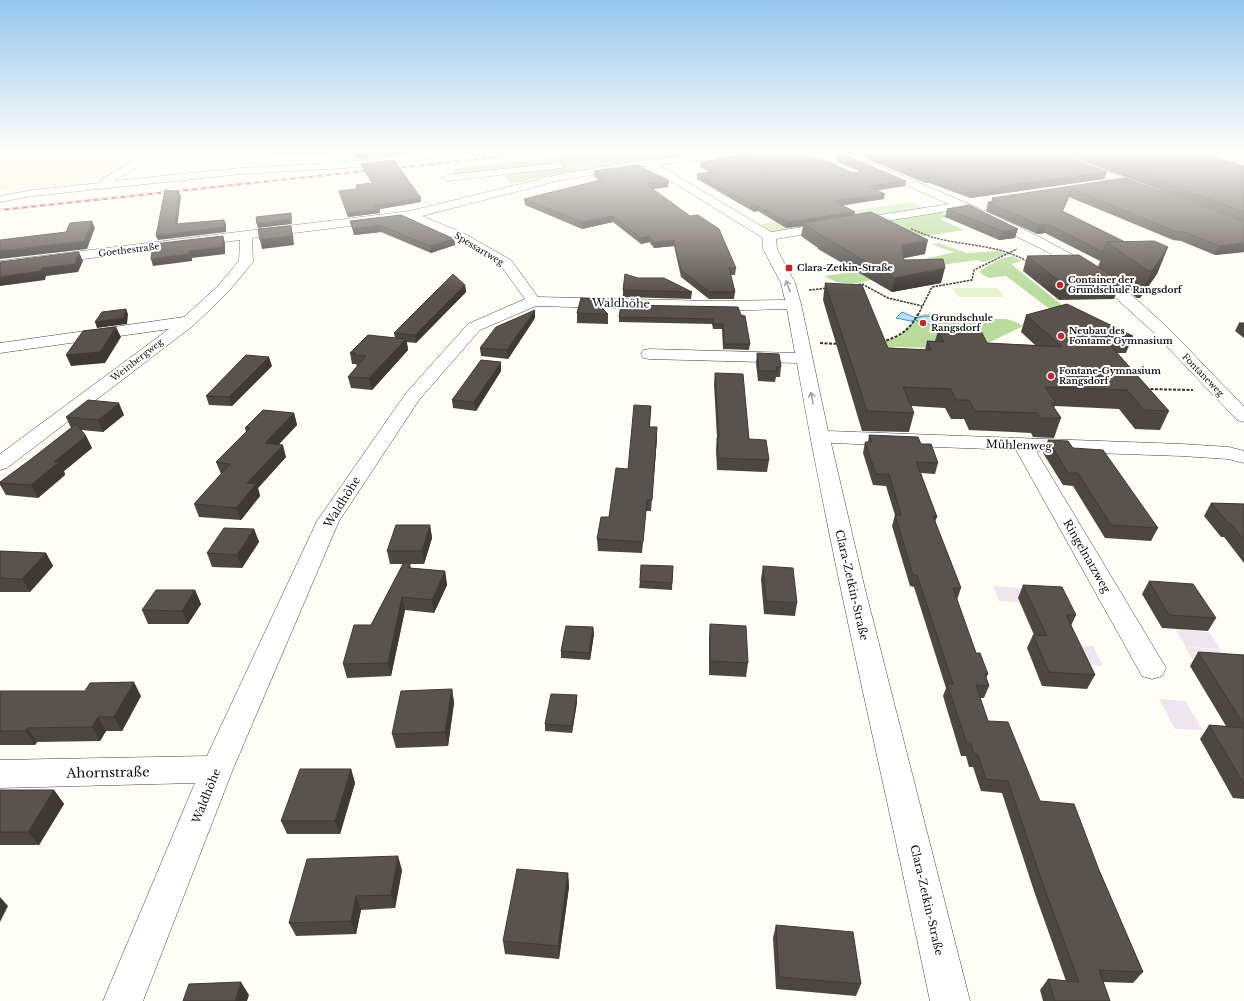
<svg xmlns="http://www.w3.org/2000/svg" width="1244" height="1001" viewBox="0 0 1244 1001" font-family="'Libre Baskerville',serif">
<rect width="100%" height="100%" fill="#fffdf5"/>
<g fill="#eee6ef">
<path d="M993,586l29,2 2,5 -6,5 1,4 -20,-1z"/>
<path d="M1175,629l34,3 11,17 -34,-2z"/>
<path d="M1071,645l22,1 10,20 -23,-2z"/>
<path d="M1185,647l35,3 12,18 -36,-3z"/>
<path d="M1159,699l26,2 18,29 -28,-1z"/>
</g>
<path fill="#f6f3d4" d="M0,151h160l-47,29 -113,11z"/>
<path fill="#d5ebbd" d="M911,202l16,7 -156,23 -15,-7z"/>
<g fill="#b9dc9c">
<path d="M609,151h126l-162,20 -62,13 -11,-12 -43,4 -5,-7z"/>
<path d="M937,210l13,7 -10,2 24,11 -45,7 -86,-11z"/>
<path d="M938,243l29,10 31,-2 9,3 -23,8 -7,-2 -23,3 -102,21 -16,-2 -12,-6 69,-10 62,-14 -11,-3 -12,-5z"/>
<path d="M1013,256l8,5 -10,3 62,50 -18,-1 -49,-37 -17,2 -8,-4 -1,-4 23,-12z"/>
<path d="M930,314l31,1 22,4h23l10,3 7,4 -47,23 -80,-2 -7,2 -5,-4 -1,-3 17,-6 15,-16 5,1 5,-5 -9,2 1,-3z"/>
</g>
<path fill="#e6f2cf" d="M952,288h46l7,9h-46z"/>
<path fill="#b9e0f7" stroke="#3f96cf" d="M902,312l14,6 9,-2 7,1 1,5 -3,3 -15,-5 -4,1 -15,-3z"/>
<g fill="none" stroke-linecap="round" stroke-linejoin="round">
<defs>
<g id="minor">
<path d="M150,151h15l-51,30 127,-13 104,-6 103,-11h34l-5,3 -132,14 -104,6 -208,22 -33,6v-6l33,-6 67,-7 1,-3z"/>
<path d="M728,151h31l-5,3 -95,11 112,67 178,-28 -112,-49 -3,-4h10c50,21 100,42 150,64 42,20 84,40 121,67 48,36 86,82 129,124v16l-7,-2 -86,-90 -45,-41 -31,-21 -33,-19 -82,-40 -184,30 1,10 18,34 6,21 27,127 354,13 47,3 15,4v12l-16,-4 -46,-3 -146,-5 130,217 -4,8 -10,3 -10,-3 -126,-226 -185,-7 34,146 105,412h-40c-44,-213 -96,-424 -133,-638l-148,-4 -6,-1 -2,-4 2,-4 6,-1 146,4 -8,-44 -73,2 -178,-5 -56,24 -61,70 -80,121 -106,248 -90,232h-40l92,-218 -195,5v-28l207,-4 110,-235 89,-128 62,-69 57,-25 -24,-33 -44,-26 -48,-21 -157,19 1,24 -25,30 -34,33 -187,143 -7,2v-16l169,-125 -169,24v-10l184,-26 34,-31 21,-25 1,-21 -240,29v-8l410,-50 151,-37 72,-12zM647,166l116,72v11l18,34 4,17 -71,1 -176,-4 -27,-37 -46,-26 -43,-18 139,-36z"/>
<path d="M799,151h13l38,17 1,2 -5,3 -4,-1z"/>
<path d="M1037,151h14l98,36 1,2 -5,3 -4,-1 -102,-38z"/>
<path d="M558,163l4,1 1,2 -1,2 -115,13 -5,-3 5,-3z"/>
</g>
</defs>
<use href="#minor" stroke="#444" stroke-width="1"/>
<path stroke="#333" stroke-width="1" stroke-dasharray="2 1" stroke-linecap="butt" d="M1160,190l23,9"/>
<g stroke="#333" stroke-width="1.5" stroke-dasharray="2.5 1" stroke-linecap="butt">
<path d="M911,229c11,4 21,9 33,11 28,6 58,6 84,22"/>
<path d="M855,285l7,-1 26,14 34,8"/>
<path d="M809,290l19,-2"/>
<path d="M918,315l14,-28 40,-7 2,-10 43,-21"/>
</g>
<g stroke="#333" stroke-width="2" stroke-dasharray="3 1.5" stroke-linecap="butt">
<path d="M882,342c18,-6 27,-11 36,-28"/>
<path d="M820,343l19,1"/>
<path d="M1146,389l47,1"/>
</g>
<use href="#minor" fill="#fff" fill-rule="evenodd"/>
<defs>
<g id="rail">
<path d="M388,169l164,-18"/>
<path d="M0,210l374,-40"/>
</g>
</defs>
<use href="#rail" stroke="#c4262e" stroke-width="2"/>
<use href="#rail" stroke="#fff" stroke-width="1.5" stroke-dasharray="4.5" stroke-linecap="butt"/>
</g>
<g fill="#4d4742">
<path d="M268,151h68l-2,3 -66,1z"/>
<path d="M351,151h81l-76,8z"/>
<path d="M864,151h187l56,21 -3,7 -134,19 -41,-15h-4l-62,-26z"/>
<path d="M1055,151h113l76,15v55z"/>
<path d="M837,156l69,25 -1,5 -28,4 7,9 -41,6 11,10 71,39 -21,4v2l37,23 -49,9 -74,-43v-1l-17,-12 2,-10 -17,2 -28,-17 -4,1 -57,-33v-5l12,-2 -9,-5 1,-5 18,-2v-2l93,1 38,13 6,1 3,-2 -23,-10z"/>
<path d="M361,164l60,38 -41,7v4l-32,4 -9,-26 18,-2 -1,-4 16,-2 -10,-15z"/>
<path d="M594,171l74,16 -16,2 84,79 -1,7h-4l4,17 -1,7h-25l-28,-22 -7,-31 -20,2 -5,-6 -8,2 -28,-22 -31,7 -57,-24 -1,-6 75,-19 -5,-3z"/>
<path d="M1125,178l119,43v31l-29,3 -34,-14 -8,-1 -104,-43 -6,14 62,31 43,5 -11,27 -17,24h-3l-17,-13 -6,14 -55,1 -36,-29 4,-15 71,11 2,-6 -55,-28 -8,1 -51,-23 2,-9h3l1,-4z"/>
<path d="M969,205l46,33 -16,2 -54,-23 2,-8z"/>
<path d="M401,215l53,24 1,6 -24,8 -50,-21 -27,3 -4,-14z"/>
<path d="M825,283l63,65 37,2 2,-9h8l3,-10 49,12 48,2 -14,-13 5,-17 107,21 -7,17h-9l52,58 -9,19 -25,-1 -16,-20 -64,-3 -1,2 7,10 -7,20 -21,-1 -2,-4 -62,-3 -5,-11h-13l-6,-11 -34,-2 3,7 -5,19 -47,-1 -39,-131z"/>
<path d="M465,285l1,7 -50,51 -9,-1 1,8 -36,40 -21,-2 -3,-11 9,-11 -1,-2h-4l-2,-11 45,-15 -1,-5z"/>
<path d="M623,290l69,2 -1,7 -68,-2z"/>
<path d="M577,313l31,1v10l-31,-1z"/>
<path d="M741,315l9,29 -1,6 -26,-1 -1,-20h-9l-1,-5 -93,-2v-5z"/>
<path d="M535,318l-27,41 -27,-3 -1,-8z"/>
<path d="M1239,323h5v15l-9,-7z"/>
<path d="M757,353l24,14 -1,10h-4l-1,5 -17,-1 -2,-18z"/>
<path d="M272,366l-40,40 -23,-1 -3,-9z"/>
<path d="M501,371l-25,40 -23,-3 -1,-8z"/>
<path d="M715,373l34,66 20,21 -2,12 -50,-2 -1,-20 1,-12 -3,-54z"/>
<path d="M651,406l-1,21 7,11 -6,73h-5l-4,42 -44,-2 -1,-12 12,-22 19,-48z"/>
<path d="M294,413l3,12 -18,19 7,13 -28,31 2,8 -19,24 -42,-3 -5,-13 27,-30 -5,-12 30,-30 -1,-4z"/>
<path d="M124,415l-21,17 -22,-2 5,6 6,12 -28,23 1,4 -27,23 -32,-3 -6,-10v-3l30,-22 41,-32 -5,-11z"/>
<path d="M869,435l52,9 17,19 -3,11 -14,-1 16,44 -2,5 26,66 -4,12 19,53 12,21 -2,4 3,8 -5,12h-4l8,23 52,80 59,69 44,102 -10,11 -30,-1 7,19h-67l-3,-11 8,-11 18,2 -31,-87 -33,-101 -21,-2 -8,-24h-4l-3,-11h-5l-18,-60 3,-8 -32,-101 -4,-1 -18,-60 3,-11 -9,-29 -13,-1 -10,-32 2,-11h3z"/>
<path d="M1048,440l25,8 85,80 -7,13 -46,-3 -32,-52 -10,-1 -20,-32z"/>
<path d="M1211,503l33,1v59l-20,-26h-3l-17,-21z"/>
<path d="M430,525l2,13 -8,26h-14l1,4 34,3 2,14 -13,28 -29,-3 -14,66 -44,2 -4,-14 28,-39 32,-61h-13l-3,-13z"/>
<path d="M254,529l5,13 -17,26 -30,-1 -5,-14z"/>
<path d="M0,551l46,2 7,13 -23,26h-30z"/>
<path d="M673,566l-1,24 -33,-2 1,-7z"/>
<path d="M763,566l34,37 -2,13 -31,-2 -3,-35z"/>
<path d="M1149,581l67,37 -8,13 -46,-3 -20,-34z"/>
<path d="M1023,585l53,30 -5,11 24,49 -8,14 -45,-3 -15,-38 6,-13h1l-16,-37z"/>
<path d="M195,590l6,14 -13,20h-40l-6,-14z"/>
<path d="M710,624l38,39 -2,14 -37,-2v-37z"/>
<path d="M593,627l1,7 -4,26 -29,-2v-7z"/>
<path d="M1198,652l46,3v144l-11,-1 -33,-59 9,-14 17,1 -36,-60z"/>
<path d="M452,689l2,14 -6,43 -52,2 -4,-14z"/>
<path d="M0,691l141,5 -19,35h-16l-6,10 -63,1 -2,3h-35z"/>
<path d="M577,702l-5,31 -27,-2v-7z"/>
<path d="M351,769l4,14 -15,51h-53l-6,-13z"/>
<path d="M0,790h54l10,14 -25,41h-39z"/>
<path d="M402,870l-7,38 -34,2 -5,24 -60,2 -7,-13z"/>
<path d="M568,873l1,14 -10,72 -54,-5 -2,-13z"/>
<path d="M776,925l85,59 -5,12 -80,-7 -3,-51z"/>
</g>
<g fill="#3f3936">
<path d="M333,151h3l-2,3z"/>
<path d="M386,151h46l-76,8 -1,-5z"/>
<path d="M1107,172l-3,7 -134,19 2,-8z"/>
<path d="M931,175l-2,8h-4l2,-7z"/>
<path d="M669,181l-1,6 -22,3v-6z"/>
<path d="M906,181l-1,5 -38,6 1,-6z"/>
<path d="M1072,189l-3,8 -10,22 3,-8z"/>
<path d="M179,192l2,4 -4,32 -2,-4z"/>
<path d="M885,194l-1,5 -51,8 1,-6z"/>
<path d="M421,198v4l-41,7v4l-32,4 -1,-4 26,-7z"/>
<path d="M755,206h3v5l-4,1z"/>
<path d="M855,212l-1,5 -51,6v3l-17,2 1,-6z"/>
<path d="M291,213l1,11 -34,4 -1,-4z"/>
<path d="M613,216v6l-31,7v-7z"/>
<path d="M224,220l2,4v8l-68,8 -2,-4z"/>
<path d="M92,221l3,7 -8,21 -87,10v-8l84,-10z"/>
<path d="M1047,224l-2,9 -8,1 2,-9z"/>
<path d="M379,225l2,7 -27,3 -1,-6z"/>
<path d="M291,226l2,9 1,10 -32,4 -2,-9z"/>
<path d="M1018,229l-3,9 -16,2 3,-9z"/>
<path d="M223,236l2,7v11l-33,4v3l-39,5 -2,-7 38,-8z"/>
<path d="M649,236v6l-8,2v-6z"/>
<path d="M454,239l1,6 -24,8 -1,-7z"/>
<path d="M674,240v6l-20,2v-6z"/>
<path d="M928,240l-3,14 -26,5 3,-14z"/>
<path d="M1244,243v9l-29,3 4,-9z"/>
<path d="M1168,247l-11,27 -17,24 12,-27z"/>
<path d="M79,252l4,9 -5,11 -32,4 -1,4 -45,6v-9l42,-9z"/>
<path d="M945,268l-4,15 -49,9 3,-14z"/>
<path d="M465,285l1,7 -50,51 -1,-8z"/>
<path d="M126,309l2,5 -1,10 -30,4 -2,-6z"/>
<path d="M535,310v8l-27,41 -1,-9z"/>
<path d="M116,327l5,10 -16,26 -34,3 -5,-11z"/>
<path d="M406,339l2,11 -36,40 -3,-12z"/>
<path d="M269,357l3,9 -40,40 -3,-9z"/>
<path d="M501,362v9l-25,40 -2,-9z"/>
<path d="M119,403l5,12 -21,17 -5,-12z"/>
<path d="M294,413l3,12 -28,30 -4,-12z"/>
<path d="M657,427v11l-6,73 1,-11z"/>
<path d="M86,436l6,12 -28,23 1,4 -27,23 -7,-13 23,-23z"/>
<path d="M283,445l3,12 -28,31 2,8 -19,24 -5,-12 11,-25z"/>
<path d="M430,525l2,13 -8,26 -2,-13z"/>
<path d="M254,529l5,13 -17,26 -5,-13z"/>
<path d="M46,553l7,13 -23,26 -8,-13z"/>
<path d="M445,571l2,14 -13,28 -2,-13z"/>
<path d="M195,590l6,14 -13,20 -6,-13z"/>
<path d="M402,597l3,13 -14,66 -3,-13z"/>
<path d="M593,627l1,7 -4,26 -1,-7z"/>
<path d="M134,682l7,14 -19,35 -8,-14z"/>
<path d="M452,689l2,14 -6,43 -3,-14z"/>
<path d="M577,695v7l-5,31v-7z"/>
<path d="M98,717l8,14 -6,10 -8,-14z"/>
<path d="M27,728l10,14 -2,3 -9,-14z"/>
<path d="M351,769l4,14 -15,51 -5,-13z"/>
<path d="M54,790l10,14 -25,41 -11,-13z"/>
<path d="M398,856l4,14 -7,38 -4,-13z"/>
<path d="M568,873l1,14 -10,72 -1,-13z"/>
<path d="M356,896l5,14 -5,24 -5,-13z"/>
<path d="M0,897l8,9 -8,16z"/>
<path d="M241,982l8,13 -2,6h-12z"/>
</g>
<g fill="#5a524d" stroke="#3f3936">
<path d="M353,151h33l-31,3z"/>
<path d="M781,151h12l19,8 8,-1 30,14 6,1 5,-3 -2,-4 -22,-10 8,-1 61,26 -38,5 17,8 -51,7 21,11 -68,10 -29,-16h-3l-58,-32 20,-2 -16,-10 21,-3 -3,-1z"/>
<path d="M867,151h184l56,21 -135,18 -41,-15 -4,1z"/>
<path d="M1077,151h91l3,1 8,-1h17l48,15v46z"/>
<path d="M394,160l27,38 -48,8 7,3 -33,4 -8,-22 18,-2 -1,-4 17,-2 -12,-19z"/>
<path d="M638,165l31,16 -23,3 44,32 8,-1 21,14 17,39h-7l6,24h-26l-28,-22 -7,-30 -20,2 -5,-6 -8,2 -28,-22 -31,6 -58,-23 81,-20 -11,-8z"/>
<path d="M1125,178l119,43v22l-25,3 -34,-14h-8l-105,-43 -10,22 63,31h-18l-4,10 -56,-28 -8,1 -51,-23 11,-1 -7,-3z"/>
<path d="M165,190l14,2 -4,32 49,-4v7l-68,9z"/>
<path d="M969,205l49,24 -16,2 -55,-22z"/>
<path d="M871,212l57,28 -26,5 2,15 39,-1 2,9 -50,10 -75,-43h1l-18,-12z"/>
<path d="M291,213v6l-34,5 -1,-7z"/>
<path d="M401,215l53,24 -24,7 -51,-21 -26,4 -3,-8z"/>
<path d="M92,221l-8,20 -84,10v-11l66,-8 4,-9z"/>
<path d="M291,226l1,10 -32,4 -2,-11z"/>
<path d="M223,236v11l-34,4v3l-38,5 2,-15z"/>
<path d="M1154,241l14,6 -16,24h-4l-41,-29z"/>
<path d="M79,252l-4,12 -33,4 -1,3 -41,6v-15z"/>
<path d="M1079,255l32,20 9,9 -56,1 -37,-29z"/>
<path d="M453,274l12,11 -50,50 -21,-2z"/>
<path d="M625,274l13,4h26l28,14 -69,-2z"/>
<path d="M825,283l37,2 26,63 43,2 -4,-9 17,1 -6,-11h43l6,12 75,4 -36,-32 41,-11 66,32 -32,-1 68,76 -25,-1 -17,-20 -82,-3 11,16h-5l10,15h-21l-2,-5 -63,-2 -6,-11h-13l-5,-11 -48,-2 11,26 -47,-2z"/>
<path d="M581,298l12,1 15,15 -31,-1z"/>
<path d="M621,305l117,2 3,8 4,1 5,28h-26l-1,-20h-10v-5l-94,-2z"/>
<path d="M126,309l-2,9 -29,4 7,-10z"/>
<path d="M535,310l-28,40 -27,-2 16,-21z"/>
<path d="M1239,323h5v4z"/>
<path d="M116,327l-16,25 -34,3 17,-24z"/>
<path d="M368,335l38,4 -37,39 -21,-1 18,-21 -12,-1 2,-2h-6z"/>
<path d="M757,353l22,1 2,13h-5l1,4h-18z"/>
<path d="M246,355l23,2 -40,40 -23,-1z"/>
<path d="M481,360l20,2 -27,40 -22,-2z"/>
<path d="M715,373l28,1 6,65 17,1 3,20 -51,-2 -1,-20h2z"/>
<path d="M88,400l31,3 -21,17 -32,-3z"/>
<path d="M634,405l17,1 -2,21h8l-5,73h-5l-4,42 -46,-3 4,-22h8l7,-49 12,1z"/>
<path d="M263,410l31,3 -29,30 18,2 -36,38 9,1 -20,24 -42,-4 36,-40 -14,-2 34,-34h-5z"/>
<path d="M76,424l10,12 -32,26h5l-28,23 -31,-2v-1l30,-22z"/>
<path d="M869,435l49,2 3,7h10l7,19 -22,-1 21,55 -4,-1 28,72h-8l23,65h4l8,21h-3l4,12 -13,-1 12,36 20,1 32,79 34,3 25,66 44,102 -44,-2 11,31h-55l-7,-22 31,3 -37,-100 -34,-101 -22,-2 -8,-24 -4,-1 -3,-10h-4l-20,-60h6l-36,-109h-4l-18,-60h6l-12,-41h-13l-11,-32h7z"/>
<path d="M1048,440l20,1 5,7 30,2 55,78 -47,-3 -33,-52h-10z"/>
<path d="M1211,503l33,1v36l-13,-16h-2z"/>
<path d="M396,525h34l-8,26h-35z"/>
<path d="M224,528l30,1 -17,26 -30,-2z"/>
<path d="M0,551l46,2 -24,26 -22,-1z"/>
<path d="M404,562l6,2 -1,4 36,3 -13,29 -30,-3 -14,66 -45,1 11,-39h17z"/>
<path d="M641,565l32,1 -1,17 -32,-2z"/>
<path d="M763,566l30,2 4,35 -31,-2z"/>
<path d="M1149,581l44,3 23,34 -47,-3z"/>
<path d="M1023,585l39,2 14,28h-10l29,60 -46,-3 -16,-37 14,1z"/>
<path d="M156,590h39l-13,21 -40,-1z"/>
<path d="M710,624l36,2 2,37 -38,-2z"/>
<path d="M566,626l27,1 -4,26 -28,-2z"/>
<path d="M1198,652l46,3v70z"/>
<path d="M134,682l-20,35h-16l-6,10 -65,1 -1,3h-26v-40h85l5,-8z"/>
<path d="M452,689l-7,43 -53,2 9,-43z"/>
<path d="M551,694l26,1 -5,31 -27,-2z"/>
<path d="M1209,725l35,3v56z"/>
<path d="M300,769h51l-16,52h-54z"/>
<path d="M0,790h54l-26,42h-28z"/>
<path d="M398,856l-7,39 -35,1 -5,25 -62,2 18,-64z"/>
<path d="M517,869l51,4 -10,73 -55,-5z"/>
<path d="M776,925l77,7 8,52 -82,-7z"/>
<path d="M241,982l-6,19h-52l6,-17z"/>
</g>
<defs><path id="oneway-shaft" d="M-6 0H5M1.5-3L5.5 0L1.5 3" fill="none" stroke-width="1.6" stroke-linecap="round" stroke-linejoin="round"/></defs>
<g stroke="#a0a0a0">
<use href="#oneway-shaft" transform="translate(788 286) rotate(-110)"/>
<use href="#oneway-shaft" transform="translate(812 398) rotate(-100)"/>
</g>
<linearGradient id="sky" x2="0" y2="1"><stop stop-color="#95c6ee"/><stop offset="0.52" stop-color="#fffefa"/><stop offset="1" stop-color="#fffefa" stop-opacity="0"/></linearGradient>
<rect width="1244" height="291" fill="url(#sky)"/>
<g fill="#c4262e" stroke="#fff" stroke-width="1.5">
<rect x="785" y="264" width="8" height="8" rx="2"/>
<circle cx="1060" cy="285" r="4"/>
<circle cx="923" cy="323" r="4"/>
<circle cx="1061" cy="336" r="4"/>
<circle cx="1051" cy="376" r="4"/>
</g>
<g text-anchor="middle" stroke-width="4" stroke-linejoin="round" paint-order="stroke">
<g font-size="9" fill="#111" stroke="#fff">
<text transform="translate(479 249) rotate(31)" y="3">Spessartweg</text>
<text transform="translate(129 250) rotate(-7)" y="3">Goethestraße</text>
<text transform="translate(137 360) rotate(-38)" y="3">Weinbergweg</text>
<text transform="translate(1203 375) rotate(46)" y="3">Fontaneweg</text>
</g>
<g font-size="9" font-weight="bold" fill="#111" stroke="#fff" text-anchor="start">
<text x="797" y="271">Clara-Zetkin-Straße</text>
<text x="1068" y="283">Container der<tspan x="1068" dy="10">Grundschule Rangsdorf</tspan></text>
<text x="931" y="321">Grundschule<tspan x="931" dy="10">Rangsdorf</tspan></text>
<text x="1069" y="334">Neubau des<tspan x="1069" dy="10">Fontame Gymnasium</tspan></text>
<text x="1059" y="374">Fontane-Gymnasium<tspan x="1059" dy="10">Rangsdorf</tspan></text>
</g>
<g font-size="11" fill="#111" stroke="#fff">
<text transform="translate(621 303) rotate(1)" y="4">Waldhöhe</text>
<text transform="translate(1019 445) rotate(2)" y="4">Mühlenweg</text>
<text transform="translate(342 502) rotate(-58)" y="4">Waldhöhe</text>
<text transform="translate(1087 556) rotate(60)" y="4">Ringelnatzweg</text>
<text transform="translate(852 585) rotate(77)" y="4">Clara-Zetkin-Straße</text>
<text transform="translate(206 796) rotate(-68)" y="4">Waldhöhe</text>
<text transform="translate(927 900) rotate(77)" y="4">Clara-Zetkin-Straße</text>
</g>
<g font-size="13" fill="#111" stroke="#fff">
<text transform="translate(108 772) rotate(-1)" y="5">Ahornstraße</text>
</g>
</g>
</svg>
